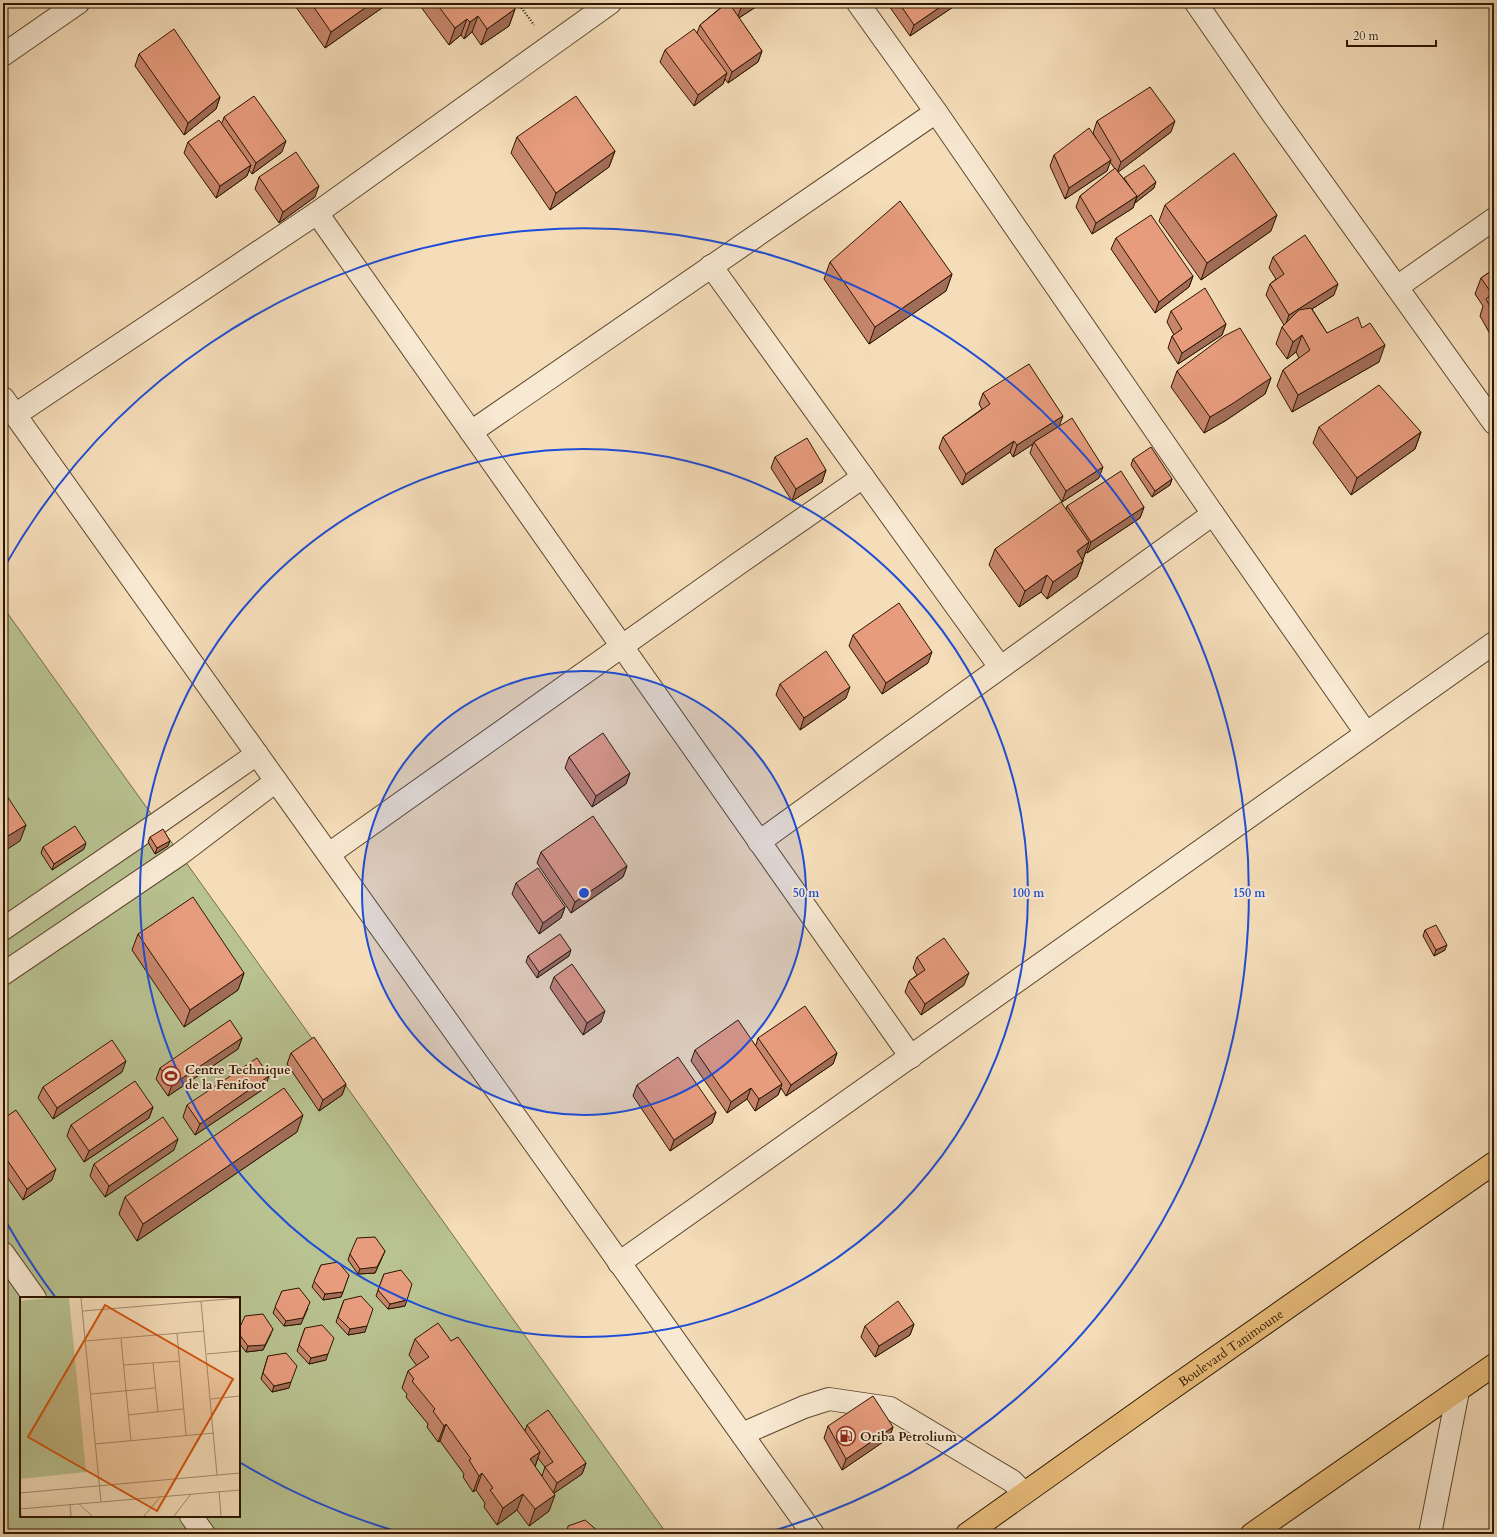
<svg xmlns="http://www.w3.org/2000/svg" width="1497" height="1537" viewBox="0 0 1497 1537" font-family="Cardo,serif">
<rect width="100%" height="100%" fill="#f5ddb9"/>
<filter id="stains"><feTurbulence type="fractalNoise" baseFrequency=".005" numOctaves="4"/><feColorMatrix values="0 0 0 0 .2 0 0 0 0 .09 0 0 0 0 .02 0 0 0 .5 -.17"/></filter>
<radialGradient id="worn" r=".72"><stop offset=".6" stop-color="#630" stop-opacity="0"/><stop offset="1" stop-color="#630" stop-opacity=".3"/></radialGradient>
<path fill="#b9c291" stroke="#726c48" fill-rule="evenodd" d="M3,607l664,927h-664zM21,1298h218v218h-218z"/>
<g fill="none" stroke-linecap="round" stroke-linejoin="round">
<defs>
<g id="minor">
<path d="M858,3l78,109 277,402 153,219"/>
<path d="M1196,3l76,110 222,310"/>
<path d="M3,55l75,-52"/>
<path d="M317,213l594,844"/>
<path d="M711,266l289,401"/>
<path d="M1397,287l97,-68"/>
<path d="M3,398l810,1136"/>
<path d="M15,415l302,-202 293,-210"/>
<path d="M471,432l465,-320"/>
<path d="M759,842l454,-328"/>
<path d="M329,854l416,-295 118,-82"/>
<path d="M3,929l155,-106 99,-69"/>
<path d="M3,974l177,-120 96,-73"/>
<path d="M3,1253l32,45"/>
<path d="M619,1263l875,-620"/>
<path d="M742,1434l62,-27 25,-8 61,9 122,73 12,12"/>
<path d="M191,1516l13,18"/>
<path d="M1430,1534l28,-143"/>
</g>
<g id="major">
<path id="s1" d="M967,1534l194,-138 333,-233"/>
<path d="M1252,1534l242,-169"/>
</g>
</defs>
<use href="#minor" stroke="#5e482e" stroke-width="24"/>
<use href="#major" stroke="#2c1600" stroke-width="24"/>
<g stroke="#2c1600" stroke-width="2.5" stroke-dasharray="1 2" stroke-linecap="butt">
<path d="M518,3l16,22"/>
<path d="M937,1534l4,-3"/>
</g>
<use href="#minor" stroke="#f8e9d2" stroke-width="22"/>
<use href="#major" stroke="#eabe7c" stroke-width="22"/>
</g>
<g fill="#c7866c" stroke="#2c1600" fill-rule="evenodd">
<path d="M293,3h96l-64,45z"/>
<path d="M418,3h92l5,6 -6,17 -28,19 -9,-13 -8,7 -3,-4 -12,10z"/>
<path d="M726,3h36l-23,15 23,33 -4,11 -30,21 -3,-4 -2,5 -29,22 -34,-44 5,-12 32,-17 3,-8z"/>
<path d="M890,3h69l-49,33 -21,-30z"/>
<path d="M139,54l81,43 -4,12 -32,26 -49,-69z"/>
<path d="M224,117l58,35 -30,22 -3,-4 -2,6 -31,22 -32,-45 4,-11 34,-19z"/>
<path d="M1097,121l74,11 -53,40 6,7v-1l30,10 -19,15v-1l-2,6 -41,26 -16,-27 4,-11 35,-27 -5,-7 -3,9 -42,28 -15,-33 4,-11 42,-17 -3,-5z"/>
<path d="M517,137l98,14 -6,16 -59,43 -39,-57z"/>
<path d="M259,177l56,20 -36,26 -24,-34z"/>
<path d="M1165,205l106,26 -70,49 -42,-59z"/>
<path d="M1116,238l77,38 -4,11 -34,26 -44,-64z"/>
<path d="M1273,257l61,38 -22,14 15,24 35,-5 17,34 -87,50 -15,-26 6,-16 16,-12 -3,-6 -9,7 -11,-15 6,-17 2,-2 -18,-30 4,-11 6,-5 -7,-11z"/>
<path d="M830,262l122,12 -6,17 -77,53 -45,-65z"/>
<path d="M1494,269v72l-14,-25 3,-10 -8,-12 6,-16z"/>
<path d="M1171,311l55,13 -4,11 -44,29 -10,-16 4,-12 2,-1 -7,-13z"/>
<path d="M1177,371l94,7 -6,16 -40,27 -21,12 -33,-46z"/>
<path d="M983,393l76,33 40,52 -37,24 -32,-49 3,-9 -20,13 -3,-5 -48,33 -23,-37 4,-11 39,-28 -3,-5z"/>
<path d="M1319,427l102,5 -6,17 -64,46 -38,-52z"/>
<path d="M775,457l51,13 -4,12 -30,19 -21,-33z"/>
<path d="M1133,459l39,20 -2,6 -18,12 -21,-32z"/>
<path d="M1067,506l77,1 -4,11 -53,35 -1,-1 -3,7v2l-6,16 -30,22 -6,-7 -22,15 -30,-42 6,-16 71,-39z"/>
<path d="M853,635l75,28 -46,31 -33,-48z"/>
<path d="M780,684l66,14 -46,32 -24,-35z"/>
<path d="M569,757l61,16 -4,11 -34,23 -27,-39z"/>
<path d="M150,837l18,9 -13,8 -7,-12z"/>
<path d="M43,847l41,2 -32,21 -11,-17z"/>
<path d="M541,852l86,14 -4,11 -52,36 -34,-50z"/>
<path d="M516,883l49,24 -4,11 -22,16 -27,-40z"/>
<path d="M1425,930l20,20 -11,6 -11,-20z"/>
<path d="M138,934l106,39 -6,17 -54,37 -52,-77z"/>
<path d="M528,956h41l-32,22 -11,-16z"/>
<path d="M917,957l47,28 -43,30 -16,-23 4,-11 8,-6 -4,-7z"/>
<path d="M554,977l47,45 -18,13 -33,-47z"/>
<path d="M242,1038l-4,11 -70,47 -12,-17 4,-11z"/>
<path d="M758,1038l79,15 -4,11 -47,32 -5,-8 -3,7 -23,16 -8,-12 -20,14 -36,-52 4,-11 61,-5z"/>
<path d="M291,1053l55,31 -4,11 -23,16 -32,-47z"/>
<path d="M122,1072l-69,47 -15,-21 5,-11z"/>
<path d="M637,1085l79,27 -4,11 -42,28 -37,-55z"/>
<path d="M265,1088l-70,47 -12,-18 4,-12z"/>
<path d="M153,1107l-4,11 -65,44 -17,-26 4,-11z"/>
<path d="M3,1119l49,61 -29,20 -20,-29z"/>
<path d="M297,1132l-160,109 -18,-27 6,-17z"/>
<path d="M174,1150l-69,47 -15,-21 4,-12z"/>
<path d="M385,1251l-10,22 -17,1 -10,-14 2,-6z"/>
<path d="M321,1265l28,10 -8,22 -18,3 -11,-13z"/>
<path d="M384,1274l21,32 -17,3 -12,-13z"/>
<path d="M282,1291l19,33 -17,2 -11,-13z"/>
<path d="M344,1300l21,32 -17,3 -12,-13z"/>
<path d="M914,1324l-4,11 -35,22 -14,-20 4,-11z"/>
<path d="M305,1328l21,32 -17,4 -12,-13z"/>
<path d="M239,1329l32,5 -8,16 -17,2 -7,-9z"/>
<path d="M415,1339l36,2 74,90 2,-6 59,38 -4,11 -28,19 -5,18 -20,15 -12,-16 -20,15 -13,-18 1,-4 -9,-13 -3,2 -10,-15 1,-3 -24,-33 -2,1 -11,-15 1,-3 -22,-27 1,-3 -5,-6 6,-17 9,-5 -8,-11zM538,1458l7,9 -3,9 -7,-9z"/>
<path d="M268,1356l21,32 -17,4 -11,-13z"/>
<path d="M828,1426l65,1 -4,11 -47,32 -18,-32z"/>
</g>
<g fill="#a26d58" stroke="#2c1600">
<path d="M372,3h17l-64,45 6,-16z"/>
<path d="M749,3h13l-25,16 4,-11z"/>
<path d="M946,3h13l-49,33 4,-11z"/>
<path d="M515,9l-6,17 -28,19 6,-16z"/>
<path d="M478,16l-6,16 -8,7 6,-17z"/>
<path d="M467,19l-6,16 -12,10 6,-17z"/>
<path d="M762,51l-4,11 -30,21 4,-11z"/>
<path d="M727,73l-4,11 -29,22 4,-11z"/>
<path d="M220,97l-4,12 -32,26 4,-12z"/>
<path d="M1175,121l-4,11 -54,41 4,-11z"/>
<path d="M286,141l-4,11 -30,22 4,-11z"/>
<path d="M615,151l-6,16 -59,43 6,-17z"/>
<path d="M1111,160l-4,11 -42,28 4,-11z"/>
<path d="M251,165l-4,11 -31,22 4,-12z"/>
<path d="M1156,182l-2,6 -19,15 2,-6z"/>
<path d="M319,186l-4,11 -36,26 4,-11z"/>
<path d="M1137,196l-4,12 -41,26 4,-11z"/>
<path d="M1277,215l-6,16 -70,49 6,-17z"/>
<path d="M952,274l-6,17 -77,53 6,-17z"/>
<path d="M1193,276l-4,11 -34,26 4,-11z"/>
<path d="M1338,284l-4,11 -49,31 4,-11z"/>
<path d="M1226,324l-4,11 -44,29 4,-11z"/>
<path d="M1302,335l-6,17 -9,7 6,-17z"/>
<path d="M1385,345l-6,17 -87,50 6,-17z"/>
<path d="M1271,378l-6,16 -40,27 -21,12 6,-16z"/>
<path d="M1063,416l-4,11 -25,15 -1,2 -20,13 4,-12z"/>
<path d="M1421,432l-6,17 -64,46 6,-17z"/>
<path d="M1014,441l-4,11 -48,33 4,-11z"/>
<path d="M1103,467l-4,11 -37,24 4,-11z"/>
<path d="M826,470l-4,12 -30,19 4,-12z"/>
<path d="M1172,479l-2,6 -18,12 3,-6z"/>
<path d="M1144,507l-4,11 -53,35 4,-11z"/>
<path d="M1089,542l-6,17 -12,9 6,-17z"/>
<path d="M1083,561l-6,16 -30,22 6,-17z"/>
<path d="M1047,575l-6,17 -22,15 6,-16z"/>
<path d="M932,652l-4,11 -46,31 4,-11z"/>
<path d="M850,687l-4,11 -46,32 4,-12z"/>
<path d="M630,773l-4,11 -34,23 4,-11z"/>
<path d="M26,825l-6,16 -17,11v-13z"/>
<path d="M170,841l-2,5 -13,8 2,-6z"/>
<path d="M86,843l-2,6 -32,21 2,-6z"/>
<path d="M627,866l-4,11 -52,36 4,-11z"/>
<path d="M565,907l-4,11 -22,16 4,-11z"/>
<path d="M1447,945l-2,5 -11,6 2,-6z"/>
<path d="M571,950l-2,6 -32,22 2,-6z"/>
<path d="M244,973l-6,17 -54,37 6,-17z"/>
<path d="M969,973l-5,12 -43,30 4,-11z"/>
<path d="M605,1011l-4,11 -18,13 4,-12z"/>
<path d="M242,1038l-4,11 -70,47 4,-11z"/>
<path d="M837,1053l-4,11 -47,32 5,-11z"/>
<path d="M126,1061l-4,11 -69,47 4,-11z"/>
<path d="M269,1076l-4,12 -70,47 5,-11z"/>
<path d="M346,1084l-4,11 -23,16 4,-11z"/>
<path d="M782,1084l-4,11 -23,16 4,-12z"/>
<path d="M751,1088l-4,11 -20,14 4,-11z"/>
<path d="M153,1107l-4,11 -65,44 5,-11z"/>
<path d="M716,1112l-4,11 -42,28 4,-11z"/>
<path d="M303,1115l-6,17 -160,109 6,-17z"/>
<path d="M178,1139l-4,11 -69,47 4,-11z"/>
<path d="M56,1169l-4,11 -29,20 4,-11z"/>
<path d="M385,1251l-10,22 -17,1 2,-5z"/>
<path d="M343,1292l-2,5 -18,3 2,-6z"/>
<path d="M407,1300l-2,6 -17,3 2,-5z"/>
<path d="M308,1308l-7,16 -17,2 2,-5z"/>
<path d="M914,1324l-4,11 -35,22 4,-11z"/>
<path d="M367,1326l-2,6 -17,3 2,-6z"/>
<path d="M273,1329l-10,21 -17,2 2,-6z"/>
<path d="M328,1354l-2,6 -17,4 2,-6z"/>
<path d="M291,1382l-2,6 -17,4 2,-6z"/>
<path d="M446,1424l-6,17 -2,1 6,-16z"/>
<path d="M893,1427l-4,11 -47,32 4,-11z"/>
<path d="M540,1452l-6,17 -4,-10z"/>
<path d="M586,1463l-4,11 -29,20 4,-11z"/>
<path d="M482,1473l-6,17 -3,2 6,-16z"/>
<path d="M523,1494l-6,16 -20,15 6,-17z"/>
<path d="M555,1495l-6,16 -20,15 6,-17z"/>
</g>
<g fill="#e79c7e" stroke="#2c1600">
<path d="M311,3h61l-41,29z"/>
<path d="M436,3h74l5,6 -28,20 -9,-13 -8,6 -3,-3 -12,9z"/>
<path d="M727,3h2l33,48 -30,21 -32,-47z"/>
<path d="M738,3h11l-8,5z"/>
<path d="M899,3h47l-32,22z"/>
<path d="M174,29l46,68 -32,26 -49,-69z"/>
<path d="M694,29l33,44 -29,22 -33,-45z"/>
<path d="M1150,87l25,34 -54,41 -24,-41z"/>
<path d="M254,96l32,45 -30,22 -32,-46z"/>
<path d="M576,96l39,55 -59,42 -39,-56z"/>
<path d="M219,120l32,45 -31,21 -32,-44z"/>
<path d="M1089,128l22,32 -42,28 -15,-33z"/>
<path d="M296,152l23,34 -36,26 -24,-35z"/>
<path d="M1234,153l43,62 -70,48 -42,-58z"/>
<path d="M1144,165l12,17 -19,15 -13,-19z"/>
<path d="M1115,168l22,28 -41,27 -16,-27z"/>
<path d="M900,201l52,73 -77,53 -45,-65z"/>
<path d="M1151,215l42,61 -34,26 -43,-64z"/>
<path d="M1305,235l33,49 -49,31 -19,-31 14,-10 -11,-17z"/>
<path d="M1494,269v45l-8,-15 6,-5 -11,-16z"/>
<path d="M1205,288l21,36 -44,29 -10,-17 10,-7 -11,-18z"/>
<path d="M1311,308l16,25 31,-16 4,11 8,-5 15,22 -87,50 -15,-25 27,-20 -8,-15 -9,7 -11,-15 17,-17z"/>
<path d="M1240,328l31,50 -39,26 -22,13 -33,-46 47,-35z"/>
<path d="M1029,364l34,52 -46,29 -3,-4 -48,33 -23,-37 47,-33 -7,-11z"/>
<path d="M1379,385l42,47 -64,46 -38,-51z"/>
<path d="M1072,418l31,49 -37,24 -32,-49z"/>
<path d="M807,438l19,32 -30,19 -21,-32z"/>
<path d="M1151,447l21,32 -17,12 -22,-32z"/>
<path d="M1121,471l23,36 -53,35 -24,-36z"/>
<path d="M1061,502l28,40 -12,9 6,10 -30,21 -6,-7 -22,16 -30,-42z"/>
<path d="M899,603l33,49 -46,31 -33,-48z"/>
<path d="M826,651l24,36 -46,31 -24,-34z"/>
<path d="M603,733l27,40 -34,23 -27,-39z"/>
<path d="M7,796l19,29 -23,14v-41z"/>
<path d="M593,816l34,50 -52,36 -34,-50z"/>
<path d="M75,826l11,17 -32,21 -11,-17z"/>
<path d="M163,829l7,12 -13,7 -7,-11z"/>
<path d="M538,868l27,39 -22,16 -27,-40z"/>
<path d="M193,897l51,76 -54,37 -52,-76z"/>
<path d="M1436,925l11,20 -11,5 -11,-20z"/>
<path d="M560,934l11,16 -32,22 -11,-16z"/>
<path d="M944,938l25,35 -44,31 -16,-23 16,-11 -8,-13z"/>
<path d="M572,964l33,47 -18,12 -33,-46z"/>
<path d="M805,1006l32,47 -46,32 -33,-47z"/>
<path d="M230,1020l12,18 -70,47 -12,-17z"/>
<path d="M738,1020l44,64 -23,15 -8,-11 -20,14 -36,-52z"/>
<path d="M314,1037l32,47 -23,16 -32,-47z"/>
<path d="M112,1040l14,21 -69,47 -14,-21z"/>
<path d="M678,1057l38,55 -42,28 -37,-55z"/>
<path d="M257,1058l12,18 -69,48 -13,-19z"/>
<path d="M135,1081l18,26 -64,44 -18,-26z"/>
<path d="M284,1088l19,27 -160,109 -18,-27z"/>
<path d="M16,1110l40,59 -29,20 -24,-35v-35z"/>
<path d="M163,1117l15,22 -69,47 -15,-22z"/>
<path d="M375,1237l10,14 -8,16 -17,2 -10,-15 7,-16z"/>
<path d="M338,1262l11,13 -6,17 -18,2 -11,-13 7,-16z"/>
<path d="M401,1270l11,14 -5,16 -17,4 -12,-14 6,-16z"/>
<path d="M299,1288l11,14 -7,16 -17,3 -11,-14 7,-16z"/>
<path d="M361,1296l12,13 -6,17 -17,3 -12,-12 6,-17z"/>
<path d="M898,1301l16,23 -35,22 -14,-20z"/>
<path d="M263,1314l10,15 -8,16 -17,1 -9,-12v-5l6,-13z"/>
<path d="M438,1323l13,18 7,-4 82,115 -10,7 25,36 -20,14 -12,-15 -20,14 -13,-18 3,-2 -11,-15 -3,3 -10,-16 2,-1 -25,-35 -2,2 -11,-15 2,-2 -23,-28 2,-2 -6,-8 21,-14 -14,-18z"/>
<path d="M322,1325l12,13 -6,16 -17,4 -12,-13 6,-17z"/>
<path d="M286,1353l11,13 -6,16 -17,4 -11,-13 5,-17z"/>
<path d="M873,1396l20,31 -47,32 -18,-33z"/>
<path d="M548,1410l38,53 -29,20 -12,-16 8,-5 -26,-37z"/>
<path d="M585,1520l14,12 -1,2h-31l1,-8z"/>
</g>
<circle cx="584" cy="893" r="222" fill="#1d4ed8" fill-opacity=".12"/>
<g fill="none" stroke="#1d4ed8" stroke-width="2">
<circle cx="584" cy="893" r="222"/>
<circle cx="584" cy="893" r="444"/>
<path d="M406 1534A665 665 0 0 1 241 1463M56 1298A665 665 0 0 1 5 1220M5 566A665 665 0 1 1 762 1534"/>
</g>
<defs>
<symbol id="stadium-ring" viewBox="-11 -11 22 22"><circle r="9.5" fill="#f8e9d2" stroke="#8f2418" stroke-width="1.5"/><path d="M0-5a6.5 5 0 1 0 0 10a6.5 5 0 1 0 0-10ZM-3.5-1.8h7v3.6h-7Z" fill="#8f2418"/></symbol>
<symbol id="fuel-ring" viewBox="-11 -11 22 22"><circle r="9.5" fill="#f8e9d2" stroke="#8f2418" stroke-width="1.5"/><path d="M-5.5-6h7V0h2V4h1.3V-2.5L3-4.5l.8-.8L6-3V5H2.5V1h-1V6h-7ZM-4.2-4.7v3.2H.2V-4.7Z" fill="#8f2418"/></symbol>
</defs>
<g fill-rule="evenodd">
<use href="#stadium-ring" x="160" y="1065" width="22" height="22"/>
<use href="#fuel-ring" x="835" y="1425" width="22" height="22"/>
</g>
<g text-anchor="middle" stroke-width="4" stroke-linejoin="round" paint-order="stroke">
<g font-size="13" font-weight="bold" fill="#2c1600" stroke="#f8e9d2" text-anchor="start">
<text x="185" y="1074">Centre Technique<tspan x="185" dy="15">de la Fenifoot</tspan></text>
<text x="860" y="1441">Oriba Petrolium</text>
</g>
<g font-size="13" fill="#2c1600" stroke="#f8e9d2">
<text dy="5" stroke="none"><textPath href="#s1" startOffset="323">Boulevard Tanimoune</textPath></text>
</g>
</g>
<g transform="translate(20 1297)">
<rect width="220" height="220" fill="#f5ddb9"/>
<path d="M30,1h19l17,174 -66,7v-178z" fill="#b9c291"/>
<path fill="none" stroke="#a58d6f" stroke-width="1" d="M61,1l20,204M181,4l16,174M63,14l157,-13M157,36l9,102M101,42l10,102M65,44l119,-10M187,57l33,-3M133,66l5,49M104,68l56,-4M71,97l64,-6M191,102l29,-3M108,118l55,-6M75,147l119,-11M199,194l2,25M0,196l220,-20M0,204l1,15M50,207l1,12M59,207l13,12M0,212l220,-19M124,219l17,-20M154,219l17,-22"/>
<path fill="#d5520b" fill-opacity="0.15" stroke="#d5520b" stroke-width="2" d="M85,8l128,74 -76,132 -129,-74z"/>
<rect width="220" height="220" fill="none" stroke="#2c1600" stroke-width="2"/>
</g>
<circle cx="584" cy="893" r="6" fill="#1d4ed8" stroke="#f8e9d2" stroke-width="2"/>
<g font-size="12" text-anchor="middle" font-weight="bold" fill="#1d4ed8" stroke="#f8e9d2" stroke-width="4" stroke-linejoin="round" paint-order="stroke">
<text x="806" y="897">50 m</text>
<text x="1028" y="897">100 m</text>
<text x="1249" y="897">150 m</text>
</g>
<rect width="1497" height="1537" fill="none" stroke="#f5ddb9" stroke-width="16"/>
<rect x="4" y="4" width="1489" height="1529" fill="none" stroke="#2c1600" stroke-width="2"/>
<rect x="8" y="8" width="1481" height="1521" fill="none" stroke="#2c1600"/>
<path d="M1347 40v6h89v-6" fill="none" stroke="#2c1600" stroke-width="2"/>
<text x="1353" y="40" font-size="12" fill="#2c1600" stroke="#f8e9d2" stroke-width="3" paint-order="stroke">20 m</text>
<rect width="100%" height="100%" filter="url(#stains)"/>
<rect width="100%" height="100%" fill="url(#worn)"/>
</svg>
